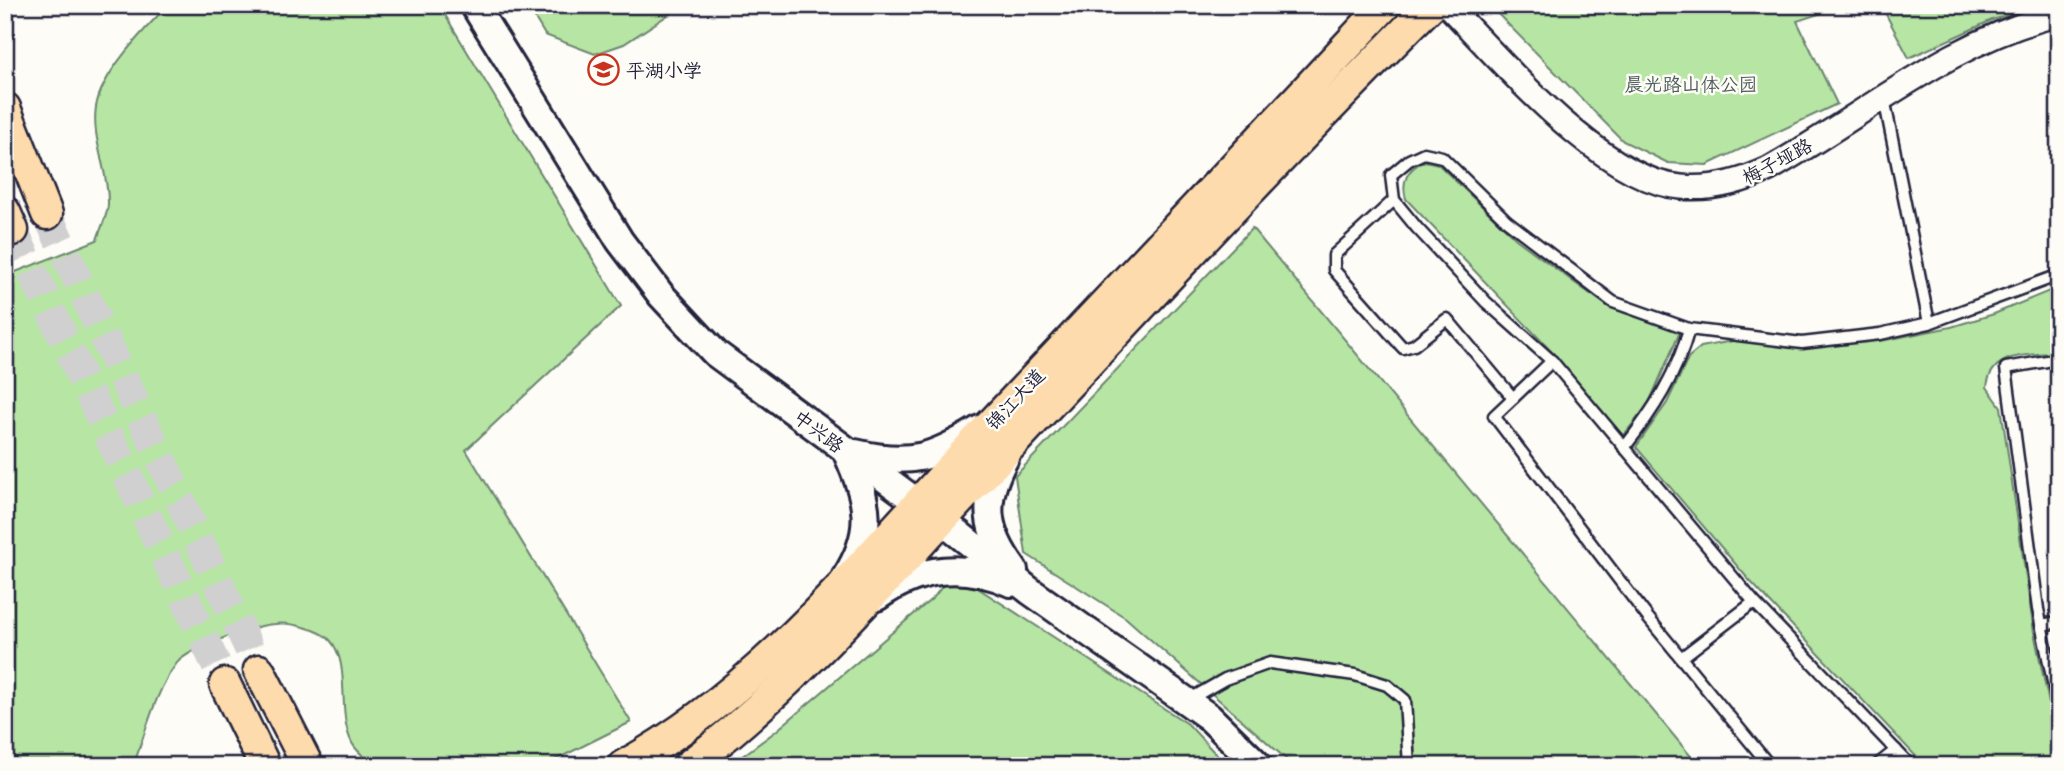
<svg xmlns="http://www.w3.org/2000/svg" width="2064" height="771" viewBox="0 0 2064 771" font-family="Sriracha,'LXGW WenKai TC',sans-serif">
<rect width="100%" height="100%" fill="#fdfcf7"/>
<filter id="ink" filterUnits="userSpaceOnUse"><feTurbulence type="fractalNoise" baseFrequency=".0143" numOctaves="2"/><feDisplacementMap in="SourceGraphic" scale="14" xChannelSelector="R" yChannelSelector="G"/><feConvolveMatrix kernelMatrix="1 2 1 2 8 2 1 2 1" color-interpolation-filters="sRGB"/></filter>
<g filter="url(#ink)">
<g fill="#b6e5a4" stroke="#6c8470" stroke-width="2">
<path d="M168,5h271l182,301 -155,144 165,272 -88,44h-169c-7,-7 -18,-15 -22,-23 -16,-32 0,-78 -22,-103 -11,-11 -40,-18 -55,-16 -20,1 -86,24 -98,39 -22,28 -31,70 -44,103h-128v-493h8l84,-33c3,-11 11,-25 11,-36 1,-33 -17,-64 -12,-97 5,-34 49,-78 72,-102z"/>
<path d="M527,5h156l-59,39 -29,10 -50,-19z"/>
<path d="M1489,5h357l-49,16 40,83 -130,61 -39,-2 -45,-22z"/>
<path d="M1881,5h162l-51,15 -83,38z"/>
<path d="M1425,161l13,3 78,75 59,44 34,24 71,25 -32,73 -25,31 -71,-84 -146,-153c-5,-17 1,-31 19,-38z"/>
<path d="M1252,228l447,538h-405l-168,-148 -100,-64 -11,-78z"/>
<path d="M2059,287v65c-30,4 -68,-1 -72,35l14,20 33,225 25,119v15h-134l-176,-186 -113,-133 31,-44 22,-46 12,-10 37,-7 75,6 73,-6 65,-13 43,-13z"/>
<path d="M953,572l235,152 39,42h-498l47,-35 158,-134z"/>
</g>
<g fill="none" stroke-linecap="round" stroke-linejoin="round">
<g stroke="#d1d0d1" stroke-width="30" stroke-dasharray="30 15" stroke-linecap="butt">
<path d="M47,214l212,456"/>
<path d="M13,230l212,454"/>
</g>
<defs>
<g id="service">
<path d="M1884,98l45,225"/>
<path d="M1394,200l-60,55v15l69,78 11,-3 33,-26 66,79"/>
<path d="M2059,359l-53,9 32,241 21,102"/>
<path d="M1552,361l-58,55 155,203 121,147"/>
<path d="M1624,448c29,-37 53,-74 65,-119"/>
<path d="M2041,625l18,-3"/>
<path d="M1681,658l73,-56"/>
<path d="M1190,699l35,-20 45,-16 85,12 32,10 18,15 4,66"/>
<path d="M1876,766l20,-16"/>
<path d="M1911,766l-157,-164 -202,-241 -66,-59 -69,-74 -23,-28 -3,-25 18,-15 15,-7 18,4 65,64 106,81 76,27 113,14 78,-9 49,-11 130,-48"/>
</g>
<path id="tertiary" d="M1447,5c54,55 155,176 234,182 31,3 60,-5 88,-18 96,-54 180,-128 290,-155"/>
<g id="secondary">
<path d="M474,5l146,236 41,54 54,58 226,167 89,71 179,126 50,49"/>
<path d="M855,453c55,13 78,5 125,-24"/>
<path d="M1005,458c-24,43 -20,73 9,112"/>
<path d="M845,578c31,-48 23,-77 2,-125"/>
<path d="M877,597c42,-30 86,-35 134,-14"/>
</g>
<g id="primary">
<path d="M5,108l42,106"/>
<path d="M5,212l8,18"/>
<path d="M259,670l49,96"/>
<path d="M225,684l40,82"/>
<path d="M623,766c142,-78 247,-213 357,-330 135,-144 271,-286 405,-431"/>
<path d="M688,766c106,-79 195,-184 286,-281 151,-161 300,-324 457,-480"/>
</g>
</defs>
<use href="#service" stroke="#22223b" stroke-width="15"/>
<use href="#tertiary" stroke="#22223b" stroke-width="28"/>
<use href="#secondary" stroke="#22223b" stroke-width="32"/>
<use href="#primary" stroke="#22223b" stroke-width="35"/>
<use href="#service" stroke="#fdfcf7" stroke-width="10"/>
<use href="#tertiary" stroke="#fdfcf7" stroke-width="23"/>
<use href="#secondary" stroke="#fdfcf7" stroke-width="26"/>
<use href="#primary" stroke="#fedbac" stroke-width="30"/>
</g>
</g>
<defs>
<symbol id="school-ring" viewBox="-11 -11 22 22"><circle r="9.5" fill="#fdfcf7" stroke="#c8321e" stroke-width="1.5"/><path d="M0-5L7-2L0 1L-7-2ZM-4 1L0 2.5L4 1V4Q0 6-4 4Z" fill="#c8321e"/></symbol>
</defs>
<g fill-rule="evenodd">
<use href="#school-ring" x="586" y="52" width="35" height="35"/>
</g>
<g text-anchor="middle" stroke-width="5" stroke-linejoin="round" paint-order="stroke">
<g font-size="19" fill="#22223b" stroke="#fdfcf7" text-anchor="start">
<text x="626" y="77">平湖小学</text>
</g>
<g font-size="19" fill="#4e5c5a" stroke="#fdfcf7">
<text x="1691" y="91">晨光路山体公园</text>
</g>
<g font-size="19" fill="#22223b" stroke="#fdfcf7">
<text transform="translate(1777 161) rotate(-28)" y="7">梅子垭路</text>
<text transform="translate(1015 399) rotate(-47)" y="7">锦江大道</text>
<text transform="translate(819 431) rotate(37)" y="7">中兴路</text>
</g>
</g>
<rect width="2064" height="771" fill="none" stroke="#fdfcf7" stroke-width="28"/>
<rect x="14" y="14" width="2036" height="743" fill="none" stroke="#22223b" stroke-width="2.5" filter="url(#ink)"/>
</svg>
